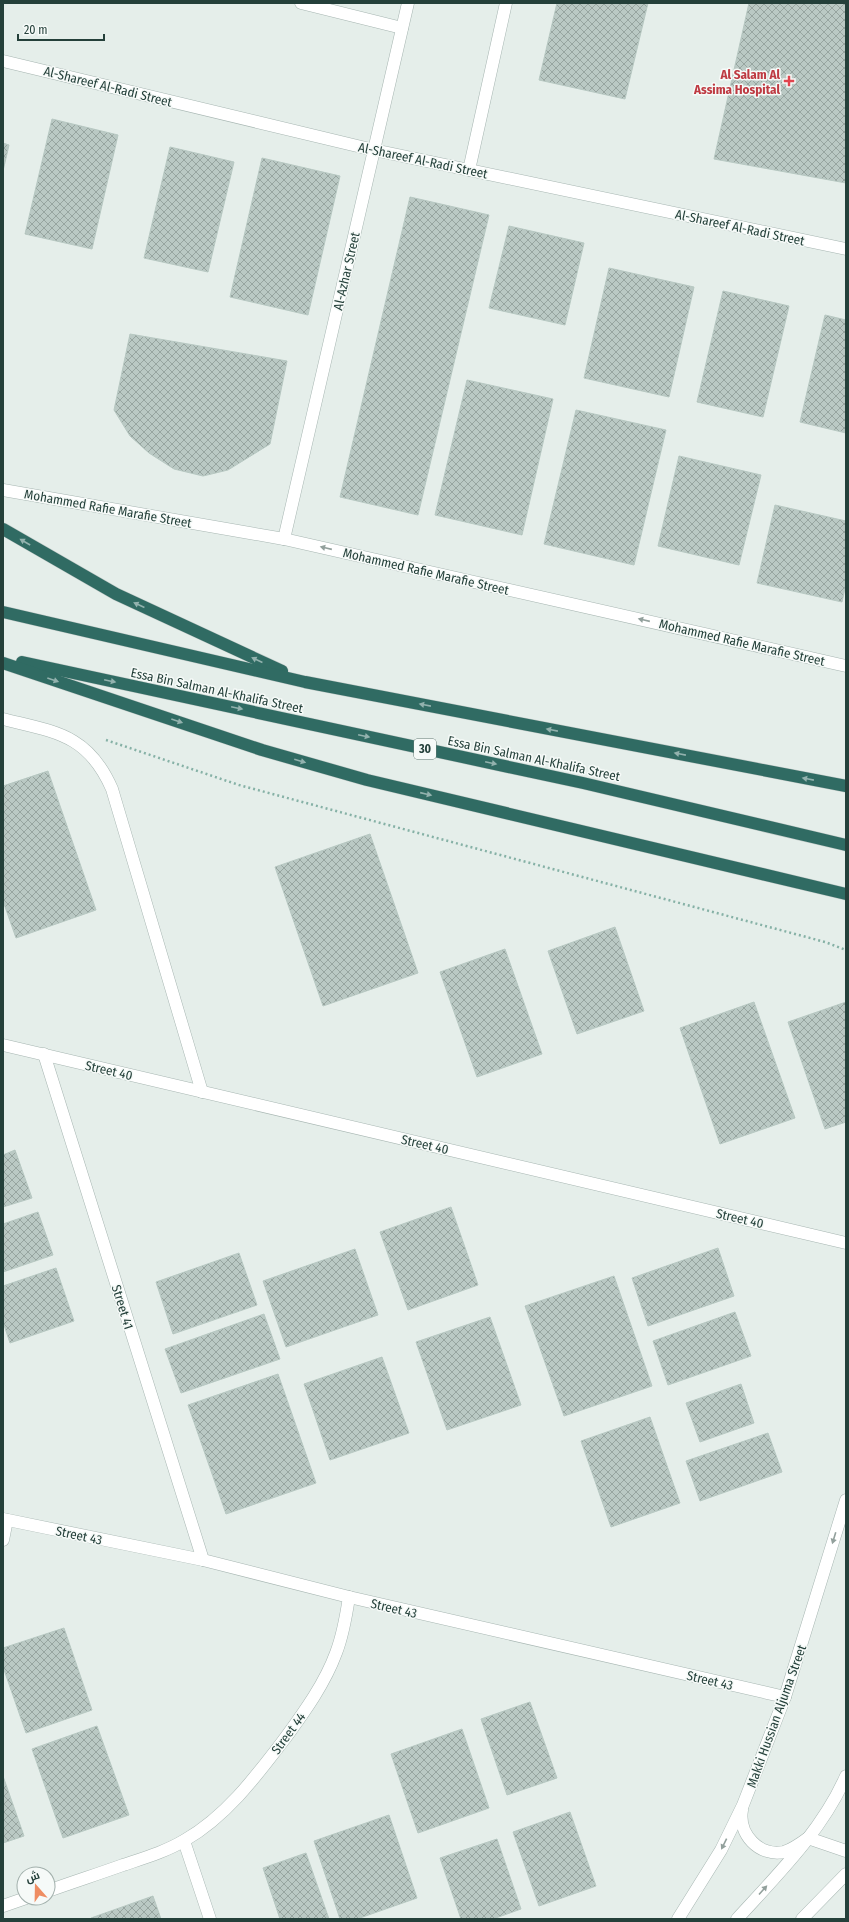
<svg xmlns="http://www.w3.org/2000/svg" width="849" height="1922" viewBox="0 0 849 1922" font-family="'Fira Sans Condensed',Cairo,sans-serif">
<defs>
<pattern id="building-cross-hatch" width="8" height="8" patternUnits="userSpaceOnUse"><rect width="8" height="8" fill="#bac9c4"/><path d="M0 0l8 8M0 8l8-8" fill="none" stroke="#97a5a0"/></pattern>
</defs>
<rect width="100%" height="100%" fill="#e5eeea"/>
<g fill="url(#building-cross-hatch)" stroke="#b7c8c2">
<path d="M557,3h91l-23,96 -86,-19z"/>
<path d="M749,3h97v180l-132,-24z"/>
<path d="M52,119l66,16 -26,114 -67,-15z"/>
<path d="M3,143l6,2 -6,26z"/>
<path d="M170,147l64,15 -26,110 -64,-14z"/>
<path d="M262,158l78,18 -32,139 -78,-18z"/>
<path d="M410,197l79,18 -71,300 -78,-18z"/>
<path d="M509,226l75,17 -19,82 -76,-17z"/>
<path d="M609,268l85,19 -25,110 -85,-19z"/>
<path d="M723,291l66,15 -26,111 -66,-15z"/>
<path d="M825,315l21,5v113l-46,-11z"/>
<path d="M130,334l157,27 -17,83 -42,26 -25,6 -29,-7 -25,-16 -19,-17 -16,-26z"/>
<path d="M467,380l86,19 -31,136 -87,-20z"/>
<path d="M576,410l90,20 -32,135 -90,-21z"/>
<path d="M679,456l82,19 -22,90 -81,-19z"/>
<path d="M775,505l71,16v63l-4,18 -85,-19z"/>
<path d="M48,771l48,139 -80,28 -13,-37v-115z"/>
<path d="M370,834l48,139 -95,33 -48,-139z"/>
<path d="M615,927l29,84 -67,23 -29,-83z"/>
<path d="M505,949l37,105 -65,23 -37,-105z"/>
<path d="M754,1002l41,116 -75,26 -40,-116z"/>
<path d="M846,1002v120l-21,7 -37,-107z"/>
<path d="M15,1150l17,48 -29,9v-52z"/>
<path d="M451,1207l27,78 -70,25 -28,-78z"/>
<path d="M38,1212l15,43 -50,17v-48z"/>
<path d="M718,1248l16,48 -86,30 -16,-48z"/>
<path d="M355,1249l23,66 -92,32 -23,-66z"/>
<path d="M239,1253l18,52 -84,29 -17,-52z"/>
<path d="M56,1268l18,53 -64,22 -7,-21v-36z"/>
<path d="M614,1276l38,110 -88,30 -39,-110z"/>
<path d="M735,1312l16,44 -83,29 -15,-44z"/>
<path d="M264,1314l16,45 -99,34 -16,-44z"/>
<path d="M490,1317l31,88 -74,25 -31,-88z"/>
<path d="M382,1357l27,76 -79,27 -26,-76z"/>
<path d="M278,1374l38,109 -90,31 -38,-109z"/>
<path d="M741,1384l13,39 -54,19 -14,-39z"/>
<path d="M650,1417l30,86 -69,24 -30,-86z"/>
<path d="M768,1433l14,39 -82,29 -14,-40z"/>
<path d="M64,1628l28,82 -66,23 -23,-66v-19z"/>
<path d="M530,1702l27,76 -50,17 -26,-76z"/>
<path d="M97,1726l32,89 -66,23 -31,-89z"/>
<path d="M462,1729l27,79 -71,25 -27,-79z"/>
<path d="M3,1776l21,60 -21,7z"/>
<path d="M570,1812l26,74 -57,20 -26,-74z"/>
<path d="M389,1815l28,83 -60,21h-17l-26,-78z"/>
<path d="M497,1839l24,70 -28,10h-32l-21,-61z"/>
<path d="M306,1853l23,66h-49l-17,-51z"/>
<path d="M153,1896l8,23h-70v-1z"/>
</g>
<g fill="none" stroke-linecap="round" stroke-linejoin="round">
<defs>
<g id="minor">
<path d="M301,3l101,25"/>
<path d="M3,61l371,89 472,99"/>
<path d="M469,170l37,-167"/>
<path d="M3,490l281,49 562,127"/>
<path d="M284,539l124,-536"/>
<path d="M3,719c52,13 85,15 109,70l90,303"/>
<path d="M3,1045l843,198"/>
<path d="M44,1054l159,506"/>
<path d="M3,1519l200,41 146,37 436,100"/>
<path d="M3,1540l4,-20"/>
<path d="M742,1810c-4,24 17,47 42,42 9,-3 16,-8 24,-14l38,13"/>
<path d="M184,1841l26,78"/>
<path d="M48,1891c25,-9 50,-17 75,-26 21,-7 42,-13 62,-25 42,-24 72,-65 101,-103 19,-26 39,-54 50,-84 7,-18 10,-36 13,-56"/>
<path d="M3,1906l23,-8"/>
<path d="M678,1919l43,-69 22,-45 42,-108 61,-197"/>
<path d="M737,1919c40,-44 85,-88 109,-143"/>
<path d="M802,1919l44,-45"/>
</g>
<g id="highway">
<path d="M3,529l113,65 166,77"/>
<path d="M3,612l302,70 541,104"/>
<path d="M22,662l561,121 263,62"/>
<path d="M3,663l259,87 105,30 479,114"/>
</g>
</defs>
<use href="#minor" stroke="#a7b6b2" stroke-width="13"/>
<use href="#highway" stroke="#c2cac8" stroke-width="13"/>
<path stroke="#86b1a6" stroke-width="2.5" stroke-dasharray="2 3" stroke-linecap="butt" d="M106,740l133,45 586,157 21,8"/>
<use href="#minor" stroke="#fff" stroke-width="12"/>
<use href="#highway" stroke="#306b63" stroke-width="12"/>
</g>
<defs><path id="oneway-solid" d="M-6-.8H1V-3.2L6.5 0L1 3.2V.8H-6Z"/></defs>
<g fill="#93b2ae">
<use href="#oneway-solid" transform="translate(25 542) rotate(-150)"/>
<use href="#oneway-solid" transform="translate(139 605) rotate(-155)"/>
<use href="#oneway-solid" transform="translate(257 660) rotate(-155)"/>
<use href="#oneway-solid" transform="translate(53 680) rotate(19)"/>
<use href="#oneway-solid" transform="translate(110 681) rotate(12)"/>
<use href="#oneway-solid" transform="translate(425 705) rotate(-169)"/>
<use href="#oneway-solid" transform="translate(237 708) rotate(12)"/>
<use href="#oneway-solid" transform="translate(177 721) rotate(19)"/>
<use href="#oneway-solid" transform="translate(552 730) rotate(-169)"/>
<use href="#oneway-solid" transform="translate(364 736) rotate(12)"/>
<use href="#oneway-solid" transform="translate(680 754) rotate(-169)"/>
<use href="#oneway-solid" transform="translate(300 761) rotate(16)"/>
<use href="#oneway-solid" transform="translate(491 763) rotate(12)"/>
<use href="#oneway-solid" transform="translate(808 779) rotate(-169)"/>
<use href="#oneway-solid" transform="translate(426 794) rotate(13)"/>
</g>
<g fill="#92a09c">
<use href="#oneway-solid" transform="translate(326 548) rotate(-167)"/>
<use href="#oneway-solid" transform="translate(644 620) rotate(-167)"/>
<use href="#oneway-solid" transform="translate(834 1538) rotate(107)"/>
<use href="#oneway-solid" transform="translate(724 1844) rotate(116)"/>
<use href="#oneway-solid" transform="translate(763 1890) rotate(-48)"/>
</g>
<path fill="#e0444e" stroke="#f6faf8" stroke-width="1.5" d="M787 75h4v4h4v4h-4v4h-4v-4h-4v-4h4z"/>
<g text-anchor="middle" stroke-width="3" stroke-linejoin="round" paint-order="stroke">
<rect fill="#f6faf8" stroke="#637873" stroke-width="1" x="414" y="739" width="22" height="20" rx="3"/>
<g font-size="12" font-weight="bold" fill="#24403a">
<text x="425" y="753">30</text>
</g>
<g font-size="13" font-weight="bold" fill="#be3a42" stroke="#f6faf8" text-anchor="end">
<text x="780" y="79">Al Salam Al<tspan x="780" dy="15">Assima Hospital</tspan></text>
</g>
<g font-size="13" fill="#24403a" stroke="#f6faf8">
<text transform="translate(108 86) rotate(14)" y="5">Al-Shareef Al-Radi Street</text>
<text transform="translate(423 160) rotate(12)" y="5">Al-Shareef Al-Radi Street</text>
<text transform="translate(740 227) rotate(12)" y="5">Al-Shareef Al-Radi Street</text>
<text transform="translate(346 271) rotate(-77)" y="5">Al-Azhar Street</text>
<text transform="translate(108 508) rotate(10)" y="5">Mohammed Rafie Marafie Street</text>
<text transform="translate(426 571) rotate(13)" y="5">Mohammed Rafie Marafie Street</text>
<text transform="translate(742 642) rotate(13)" y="5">Mohammed Rafie Marafie Street</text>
<text transform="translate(217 690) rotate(12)" y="5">Essa Bin Salman Al-Khalifa Street</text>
<text transform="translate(534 758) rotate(12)" y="5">Essa Bin Salman Al-Khalifa Street</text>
<text transform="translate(109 1070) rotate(13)" y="5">Street 40</text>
<text transform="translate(425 1144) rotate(13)" y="5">Street 40</text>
<text transform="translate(740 1218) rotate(13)" y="5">Street 40</text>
<text transform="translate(123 1307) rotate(73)" y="5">Street 41</text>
<text transform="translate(79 1535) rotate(12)" y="5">Street 43</text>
<text transform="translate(394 1608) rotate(13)" y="5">Street 43</text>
<text transform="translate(710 1680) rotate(13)" y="5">Street 43</text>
<text transform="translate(776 1716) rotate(-70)" y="5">Makki Hussian Aljuma Street</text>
<text transform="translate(288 1733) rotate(-54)" y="5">Street 44</text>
</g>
</g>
<rect width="849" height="1922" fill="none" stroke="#24403a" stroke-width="8"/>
<g transform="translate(36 1886) rotate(340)"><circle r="19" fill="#f6faf8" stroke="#a2b0ac"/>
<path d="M0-3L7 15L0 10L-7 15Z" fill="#ef8d62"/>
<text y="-6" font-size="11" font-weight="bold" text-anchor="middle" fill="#24403a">ش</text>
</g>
<path d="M18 34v6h86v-6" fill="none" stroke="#24403a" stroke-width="2"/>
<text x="24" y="34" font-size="12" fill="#24403a" stroke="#f6faf8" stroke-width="3" paint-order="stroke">20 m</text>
</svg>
